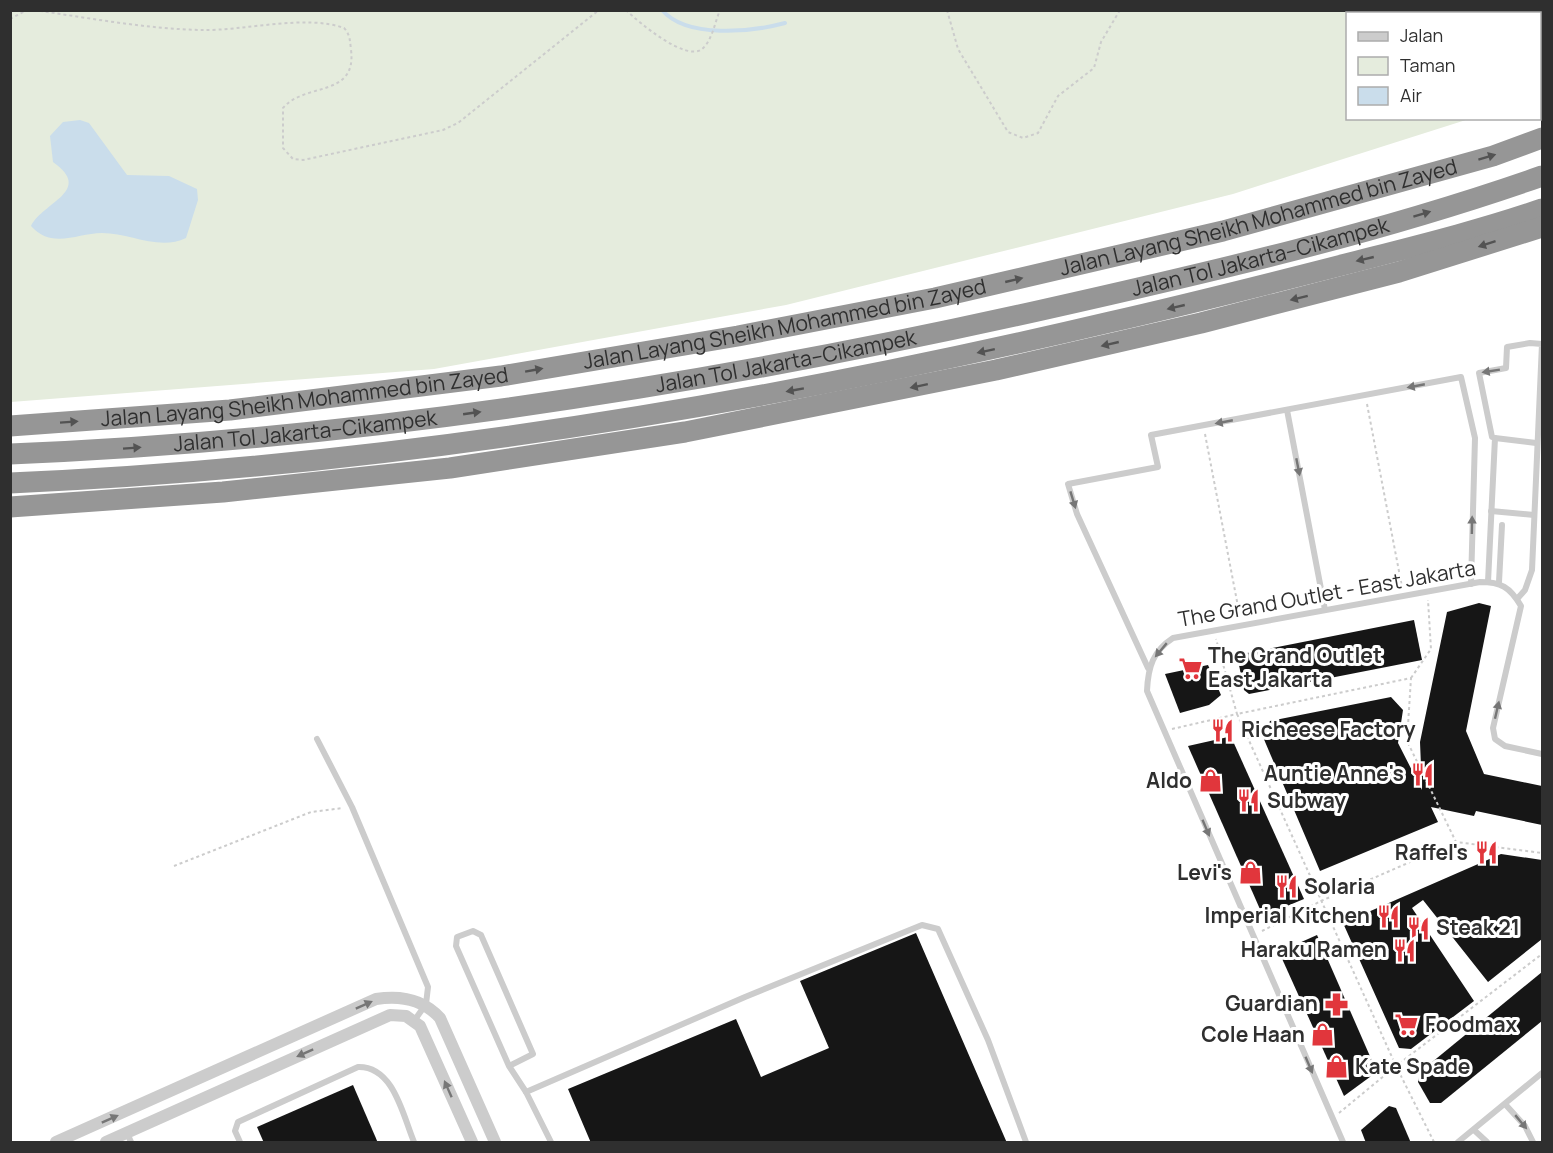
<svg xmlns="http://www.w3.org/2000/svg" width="1553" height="1153" viewBox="0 0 1553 1153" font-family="Manrope,sans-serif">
<rect width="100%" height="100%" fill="#fff"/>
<path fill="#e5ecdd" d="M11,11h1531v84l-2,1v-82h-192v104l121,1 -236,75 -447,111 -352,64 -423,33z"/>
<path fill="#caddeb" d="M80,120l9,3 38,52 42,1 28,13 1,11 -12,38c-27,13 -56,-5 -84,-5 -17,0 -34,8 -51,5 -9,-2 -14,-6 -20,-12 12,-24 63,-35 22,-64l-3,-26 13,-14z"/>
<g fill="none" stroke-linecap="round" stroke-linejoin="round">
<path stroke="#caddeb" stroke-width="4" d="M662,10c25,29 89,22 123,13"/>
</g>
<g fill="#161616">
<path d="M1479,603l12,3 -25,125 18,43 58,12v39l-66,-14 -2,5 -43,-9 7,15 -118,49 -57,-134 7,-16 121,-24 12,13 -5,33 24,47 -2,-48 27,-130z"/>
<path d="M1414,620l8,40 -173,34 -5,-4 -7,-35z"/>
<path d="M1208,665l13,30 -12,10 -29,8 -15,-39z"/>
<path d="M1228,737l4,2 72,160 -41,17 -75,-170z"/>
<path d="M1501,854l41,6v79l-54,43 -65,-82 -11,8 62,93 -63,48 -12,-1 -56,-125z"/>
<path d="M916,933l91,210h-416l-23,-54 168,-70 25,58 68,-29 -29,-67z"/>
<path d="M1317,935l59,135 -2,4 -30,22 -65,-144z"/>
<path d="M1542,972v49l-101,82h-11l-12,-21 2,-10z"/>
<path d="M353,1085l25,58h-114l-7,-16z"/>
<path d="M1389,1106l7,2 15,35h-45l-5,-13z"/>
</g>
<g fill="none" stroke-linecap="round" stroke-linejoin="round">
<g stroke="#ccc" stroke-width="2" stroke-dasharray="3 3" stroke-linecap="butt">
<path d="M34,10c55,8 113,19 168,20 41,1 104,-16 142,-2 6,6 6,13 7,22 6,48 -46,32 -68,58v40l10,11 10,1 140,-30 15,-7 141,-113"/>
<path d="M626,10c12,12 60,52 76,39 10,-8 13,-27 18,-39"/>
<path d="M947,10l11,39 50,83 15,6 15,-5 20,-37 36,-28 7,-26 19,-32"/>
<path d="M10,19l17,-9"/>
<path d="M1367,404l35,183"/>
<path d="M1205,434l35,183"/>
<path d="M1411,678l20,-29 -3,-49"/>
<path d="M1172,729l65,-15 -21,-75"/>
<path d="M174,866l137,-54 32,-4"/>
<path d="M1262,931l59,-30 135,-59"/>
<path d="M1339,1113l57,-47 146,-112"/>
<path d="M1434,1142l-38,-76 -159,-352 174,-36 -4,63 49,101 86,11"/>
</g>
<g stroke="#ccc" stroke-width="6">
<path d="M1287,410l38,200"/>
<path d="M1495,438l41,5"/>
<path d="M1491,511l43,4"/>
<path d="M1488,582l7,-144 -3,-1 -13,-64 27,-5 1,-21 23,-4 12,1 -10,226 -7,20 -8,9"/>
<path d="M1499,582l3,-57"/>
<path d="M1148,668l-71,-154 -9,-30 90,-17 -7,-32 310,-58 14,61 -4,146"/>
<path d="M317,739l35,68 76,180 -2,17 -12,17"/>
<path d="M509,1066l24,-12 -52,-119 -8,-4 -16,6 -1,9 53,120 17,26"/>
<path d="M1505,1104l20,22 8,16"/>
<path d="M1474,1130l13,12"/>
<path d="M127,1133l4,9"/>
<path d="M240,1142l-5,-11 3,-9 120,-55c36,-1 45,49 56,75"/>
<path d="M551,1142l-25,-50 219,-95 177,-72 16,4 50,111 38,102"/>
<path d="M1343,1142l-196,-451c1,-24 6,-40 26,-53l307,-56c21,0 30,5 41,24l-28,122 2,11 10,7 37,8"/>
<path d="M1458,1142l84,-69"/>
</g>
<g stroke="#ccc" stroke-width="12">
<path d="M56,1142l320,-143c25,-4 47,0 64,19l55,124"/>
<path d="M106,1142l284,-127 16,1 14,10 52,116"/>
</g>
<g stroke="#969696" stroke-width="21">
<path id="s1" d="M10,426l220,-16 271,-34 237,-40 197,-38 288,-67 270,-75 49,-18"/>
<path id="s2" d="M10,454c348,-14 693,-68 1032,-144 169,-38 338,-77 500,-134"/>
<path d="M10,483c372,-16 739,-76 1100,-161 79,-18 158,-38 236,-58 66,-17 132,-33 196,-55"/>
<path d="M10,507l213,-15 227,-24 235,-36 311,-62 205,-47 198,-51 143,-45"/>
</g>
</g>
<defs><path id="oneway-solid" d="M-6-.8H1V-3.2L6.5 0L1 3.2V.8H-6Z" transform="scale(1.5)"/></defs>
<g fill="#535353">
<use href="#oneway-solid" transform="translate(1487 157) rotate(-17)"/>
<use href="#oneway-solid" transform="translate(1422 214) rotate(-17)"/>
<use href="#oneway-solid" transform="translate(1487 244) rotate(162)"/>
<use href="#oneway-solid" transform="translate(1365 259) rotate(167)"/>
<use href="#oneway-solid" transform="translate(1014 280) rotate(-13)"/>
<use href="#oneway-solid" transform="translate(1299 298) rotate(166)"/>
<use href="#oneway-solid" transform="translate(1176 307) rotate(167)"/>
<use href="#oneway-solid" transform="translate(1110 344) rotate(167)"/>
<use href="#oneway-solid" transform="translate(986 351) rotate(168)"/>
<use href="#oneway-solid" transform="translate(534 370) rotate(-10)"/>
<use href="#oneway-solid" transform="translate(919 386) rotate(168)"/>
<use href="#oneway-solid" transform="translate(795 390) rotate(170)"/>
<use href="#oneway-solid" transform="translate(472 413) rotate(-8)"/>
<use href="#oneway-solid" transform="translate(69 422) rotate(-4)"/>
<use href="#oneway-solid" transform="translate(132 448) rotate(-4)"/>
</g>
<g fill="#767676">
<use href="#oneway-solid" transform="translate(1491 371) rotate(171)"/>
<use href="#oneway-solid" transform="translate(1416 386) rotate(169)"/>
<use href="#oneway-solid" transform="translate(1224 422) rotate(169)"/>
<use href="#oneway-solid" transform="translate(1298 467) rotate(79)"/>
<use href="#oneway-solid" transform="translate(1073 500) rotate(73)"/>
<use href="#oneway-solid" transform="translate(1472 525) rotate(-89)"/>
<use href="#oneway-solid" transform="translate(1161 650) rotate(130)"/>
<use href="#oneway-solid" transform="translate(1497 710) rotate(-77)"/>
<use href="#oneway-solid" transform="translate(1206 828) rotate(67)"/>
<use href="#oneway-solid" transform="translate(364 1005) rotate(-24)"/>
<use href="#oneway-solid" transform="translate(305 1053) rotate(156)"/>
<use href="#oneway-solid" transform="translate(1309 1065) rotate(67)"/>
<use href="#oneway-solid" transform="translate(448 1089) rotate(-114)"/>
<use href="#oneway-solid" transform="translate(110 1119) rotate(-24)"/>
<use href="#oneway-solid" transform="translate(1521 1122) rotate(50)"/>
</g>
<defs>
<symbol id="supermarket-bare" viewBox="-9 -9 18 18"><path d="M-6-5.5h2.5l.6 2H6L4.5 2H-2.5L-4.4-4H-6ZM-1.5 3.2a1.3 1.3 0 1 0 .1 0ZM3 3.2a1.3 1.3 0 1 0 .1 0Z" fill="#e1363c" stroke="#fff" stroke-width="2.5" paint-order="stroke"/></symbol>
<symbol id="restaurant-bare" viewBox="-9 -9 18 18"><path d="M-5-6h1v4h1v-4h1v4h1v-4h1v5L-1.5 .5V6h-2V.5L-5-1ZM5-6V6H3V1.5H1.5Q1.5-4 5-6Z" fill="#e1363c" stroke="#fff" stroke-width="2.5" paint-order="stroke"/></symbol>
<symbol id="shop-bare" viewBox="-9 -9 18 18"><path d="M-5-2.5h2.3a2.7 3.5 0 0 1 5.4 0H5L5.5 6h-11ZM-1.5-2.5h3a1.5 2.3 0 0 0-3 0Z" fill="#e1363c" stroke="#fff" stroke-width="2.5" paint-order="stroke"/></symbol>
<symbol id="pharmacy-bare" viewBox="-9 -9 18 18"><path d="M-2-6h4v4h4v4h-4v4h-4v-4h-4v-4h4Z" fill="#e1363c" stroke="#fff" stroke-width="2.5" paint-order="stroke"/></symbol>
</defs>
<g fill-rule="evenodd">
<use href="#supermarket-bare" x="1174" y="652" width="33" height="33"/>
<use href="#restaurant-bare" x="1206" y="714" width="33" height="33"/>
<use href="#restaurant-bare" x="1406" y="758" width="33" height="33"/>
<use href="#shop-bare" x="1194" y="764" width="33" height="33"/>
<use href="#restaurant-bare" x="1232" y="784" width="33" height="33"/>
<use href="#restaurant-bare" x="1470" y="836" width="33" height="33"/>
<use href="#shop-bare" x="1234" y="856" width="33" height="33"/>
<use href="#restaurant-bare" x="1270" y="870" width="33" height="33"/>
<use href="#restaurant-bare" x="1372" y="900" width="33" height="33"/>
<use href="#restaurant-bare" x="1402" y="912" width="33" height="33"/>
<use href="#restaurant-bare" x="1388" y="934" width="33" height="33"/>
<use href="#pharmacy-bare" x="1320" y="988" width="33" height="33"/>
<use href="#supermarket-bare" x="1390" y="1008" width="33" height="33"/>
<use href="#shop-bare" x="1306" y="1018" width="33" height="33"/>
<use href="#shop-bare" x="1320" y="1050" width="33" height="33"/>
</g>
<g text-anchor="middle" stroke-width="6" stroke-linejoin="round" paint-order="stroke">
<g font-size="21" fill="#2f2f2f" stroke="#fff">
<text dy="7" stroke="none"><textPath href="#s1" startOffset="1268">Jalan Layang Sheikh Mohammed bin Zayed</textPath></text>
<text dy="7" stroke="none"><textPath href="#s2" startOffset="1268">Jalan Tol Jakarta–Cikampek</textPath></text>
<text dy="7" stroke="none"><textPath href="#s1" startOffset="782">Jalan Layang Sheikh Mohammed bin Zayed</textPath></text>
<text dy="7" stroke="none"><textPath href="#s2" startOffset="782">Jalan Tol Jakarta–Cikampek</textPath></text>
<text dy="7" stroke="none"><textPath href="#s1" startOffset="296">Jalan Layang Sheikh Mohammed bin Zayed</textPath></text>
<text dy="7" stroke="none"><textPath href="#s2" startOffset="296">Jalan Tol Jakarta–Cikampek</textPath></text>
<text transform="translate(1327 594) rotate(-10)" y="7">The Grand Outlet - East Jakarta</text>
</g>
<g font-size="21" font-weight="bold" fill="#2f2f2f" stroke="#fff" text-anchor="end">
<text x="1208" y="663" text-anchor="start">The Grand Outlet<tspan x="1208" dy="24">East Jakarta</tspan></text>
<text x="1241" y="737" text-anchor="start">Richeese Factory</text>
<text x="1404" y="781">Auntie Anne's</text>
<text x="1192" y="788">Aldo</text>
<text x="1267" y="808" text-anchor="start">Subway</text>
<text x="1468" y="860">Raffel's</text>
<text x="1232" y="880">Levi's</text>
<text x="1304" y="894" text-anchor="start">Solaria</text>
<text x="1370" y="923">Imperial Kitchen</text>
<text x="1436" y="935" text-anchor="start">Steak 21</text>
<text x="1387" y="957">Haraku Ramen</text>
<text x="1318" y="1011">Guardian</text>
<text x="1425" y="1032" text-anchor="start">Foodmax</text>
<text x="1305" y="1042">Cole Haan</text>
<text x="1355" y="1074" text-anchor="start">Kate Spade</text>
</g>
</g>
<rect width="1553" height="1153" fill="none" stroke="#2f2f2f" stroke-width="24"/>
<rect x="1346" y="12" width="195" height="108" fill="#ffffff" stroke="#acacac" stroke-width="1.5"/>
<rect x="1358" y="32" width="30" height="9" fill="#cccccc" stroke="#acacac" stroke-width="1.5"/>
<text x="1400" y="42" font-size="18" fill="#2f2f2f">Jalan</text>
<rect x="1358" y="57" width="30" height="18" fill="#e5ecdd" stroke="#acacac" stroke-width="1.5"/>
<text x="1400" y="72" font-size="18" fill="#2f2f2f">Taman</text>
<rect x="1358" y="87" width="30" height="18" fill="#caddeb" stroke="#acacac" stroke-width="1.5"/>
<text x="1400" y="102" font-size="18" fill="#2f2f2f">Air</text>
</svg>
